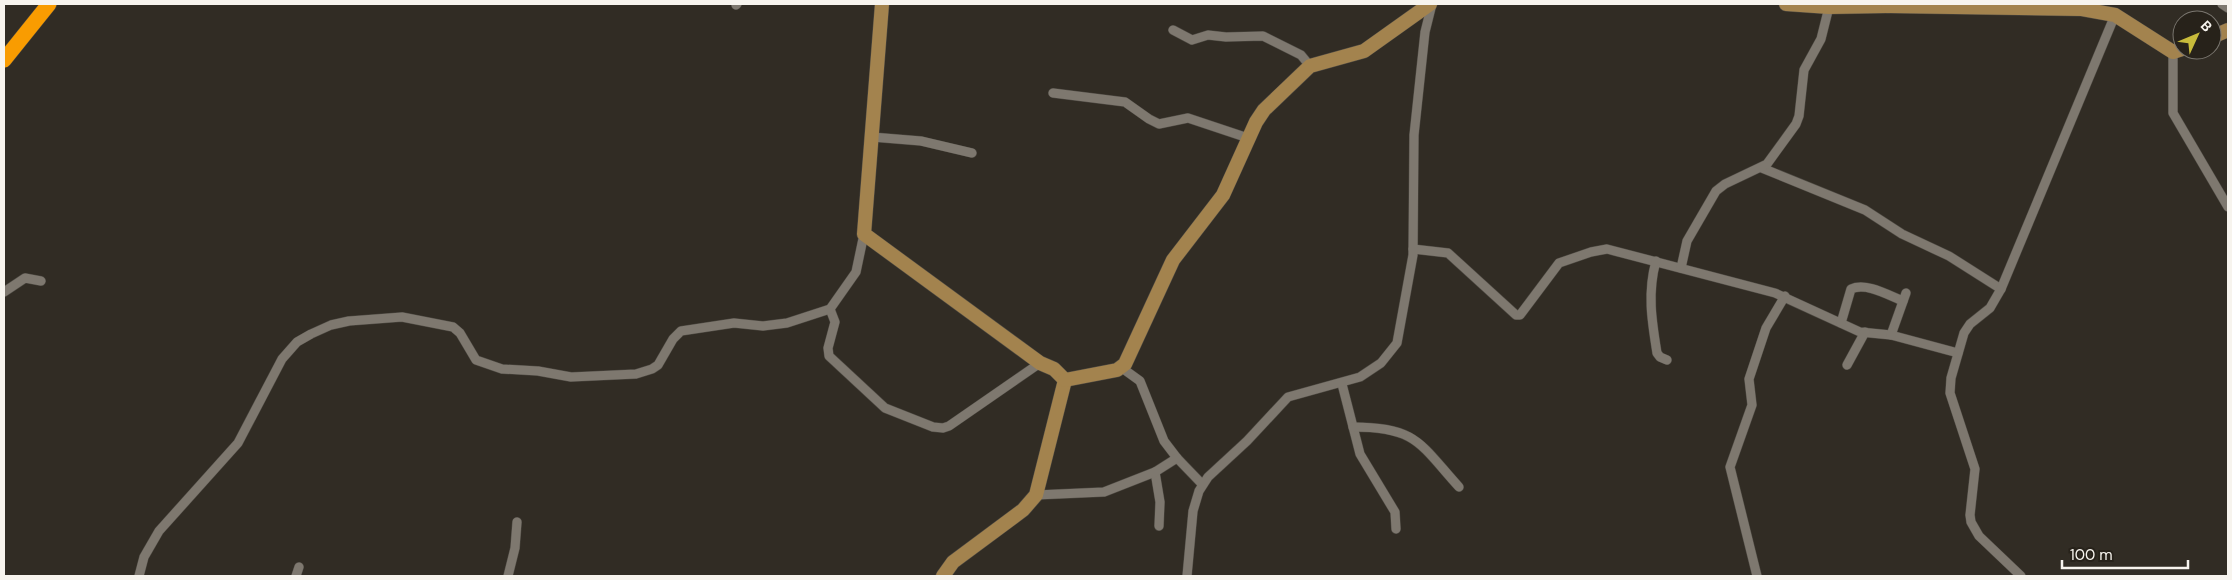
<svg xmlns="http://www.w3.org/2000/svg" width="2232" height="580" viewBox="0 0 2232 580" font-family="'DM Sans',sans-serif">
<rect width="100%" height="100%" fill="#312c24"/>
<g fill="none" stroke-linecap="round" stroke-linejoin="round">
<defs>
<g id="street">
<path d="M2222,4l6,4"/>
<path d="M736,5l1,-1"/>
<path d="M1173,30l19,10 16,-5 18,2 37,-1 38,19 9,11"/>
<path d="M2173,52v61l55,94"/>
<path d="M1053,93l72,9 24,17 10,5 29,-6 60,20"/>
<path d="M872,137l49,4 51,12"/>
<path d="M1762,168l103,42 37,24 47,22 52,33"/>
<path d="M1413,249l35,4 68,62h4l39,-52 32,-11 16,-3 168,44 85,39 31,3 67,18"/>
<path d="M1656,261c-9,32 -4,61 1,92l3,4 7,3"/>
<path d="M1681,268l6,-27 29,-50 9,-7 42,-20 29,-40 3,-8 5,-46 17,-31 8,-32"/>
<path d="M4,292l21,-14 16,3"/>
<path d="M830,309l5,13 -7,26 1,8 56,52 48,19 10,1 6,-2 91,-63"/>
<path d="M1841,323l10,-34c15,-7 37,6 52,12"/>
<path d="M1891,335l15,-42"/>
<path d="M1847,365l18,-33"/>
<path d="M1122,368l18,13 24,60 13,17 25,26"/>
<path d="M1342,384l18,70 35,58 1,17"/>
<path d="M1353,427c64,0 67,17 106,60"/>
<path d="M1155,472l5,30 -1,24"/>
<path d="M1036,495l68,-3 51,-20 22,-14"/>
<path d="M139,576l5,-19 15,-26 79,-88 44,-84 15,-17 14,-8 20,-9 18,-4 53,-4 51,10 7,6 16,27 26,9 36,2 33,6 65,-3 16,-5 6,-4 15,-26 8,-8 53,-8 29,3 24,-3 43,-14 26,-37 8,-38"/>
<path d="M296,576l3,-9"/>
<path d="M508,576l7,-28 2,-26"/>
<path d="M1187,576l6,-65 6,-20 9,-14 39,-36 41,-44 72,-20 21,-14 16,-20 16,-88 1,-120 11,-103 7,-28"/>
<path d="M1757,576l-27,-109 22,-62 -3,-26 17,-51 19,-32"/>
<path d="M2021,576l-42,-40 -8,-14 -1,-7 5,-46 -25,-76 1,-15 13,-45 6,-9 20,-16 11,-19 114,-274"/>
</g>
<g id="secondary">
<path d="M882,4l-18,230 176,129 14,6 11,11 -29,115 -13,15 -70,52 -10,14"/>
<path d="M1786,4l43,3 59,-1"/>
<path d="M1888,4v2l194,3 33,6 58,37 9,-3"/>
<path d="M2212,37l16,-7"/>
<path d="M1065,380l52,-10 8,-6 48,-104 50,-65 33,-73 8,-12 46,-44 54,-15 66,-47"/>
</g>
<path id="highway" d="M4,60l45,-56"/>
</defs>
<use href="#street" stroke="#4e4a43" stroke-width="10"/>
<use href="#secondary" stroke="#4e4a43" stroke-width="15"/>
<use href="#highway" stroke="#4e4a43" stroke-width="16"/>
<use href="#street" stroke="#7e786f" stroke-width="9"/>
<use href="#secondary" stroke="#a3834e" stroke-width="14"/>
<use href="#highway" stroke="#f99c01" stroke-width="15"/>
</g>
<rect width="2232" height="580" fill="none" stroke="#f7f4ee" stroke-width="10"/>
<g transform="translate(2197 35) rotate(46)"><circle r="24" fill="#27221a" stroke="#7a766f"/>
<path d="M0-4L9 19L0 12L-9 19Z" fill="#c8bb3b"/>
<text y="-8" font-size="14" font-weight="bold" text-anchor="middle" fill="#f7f4ee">B</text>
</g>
<path d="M2062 560v8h126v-8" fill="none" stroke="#f7f4ee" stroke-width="2.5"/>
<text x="2070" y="560" font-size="15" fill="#f7f4ee" stroke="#27221a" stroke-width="4" paint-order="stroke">100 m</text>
</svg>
